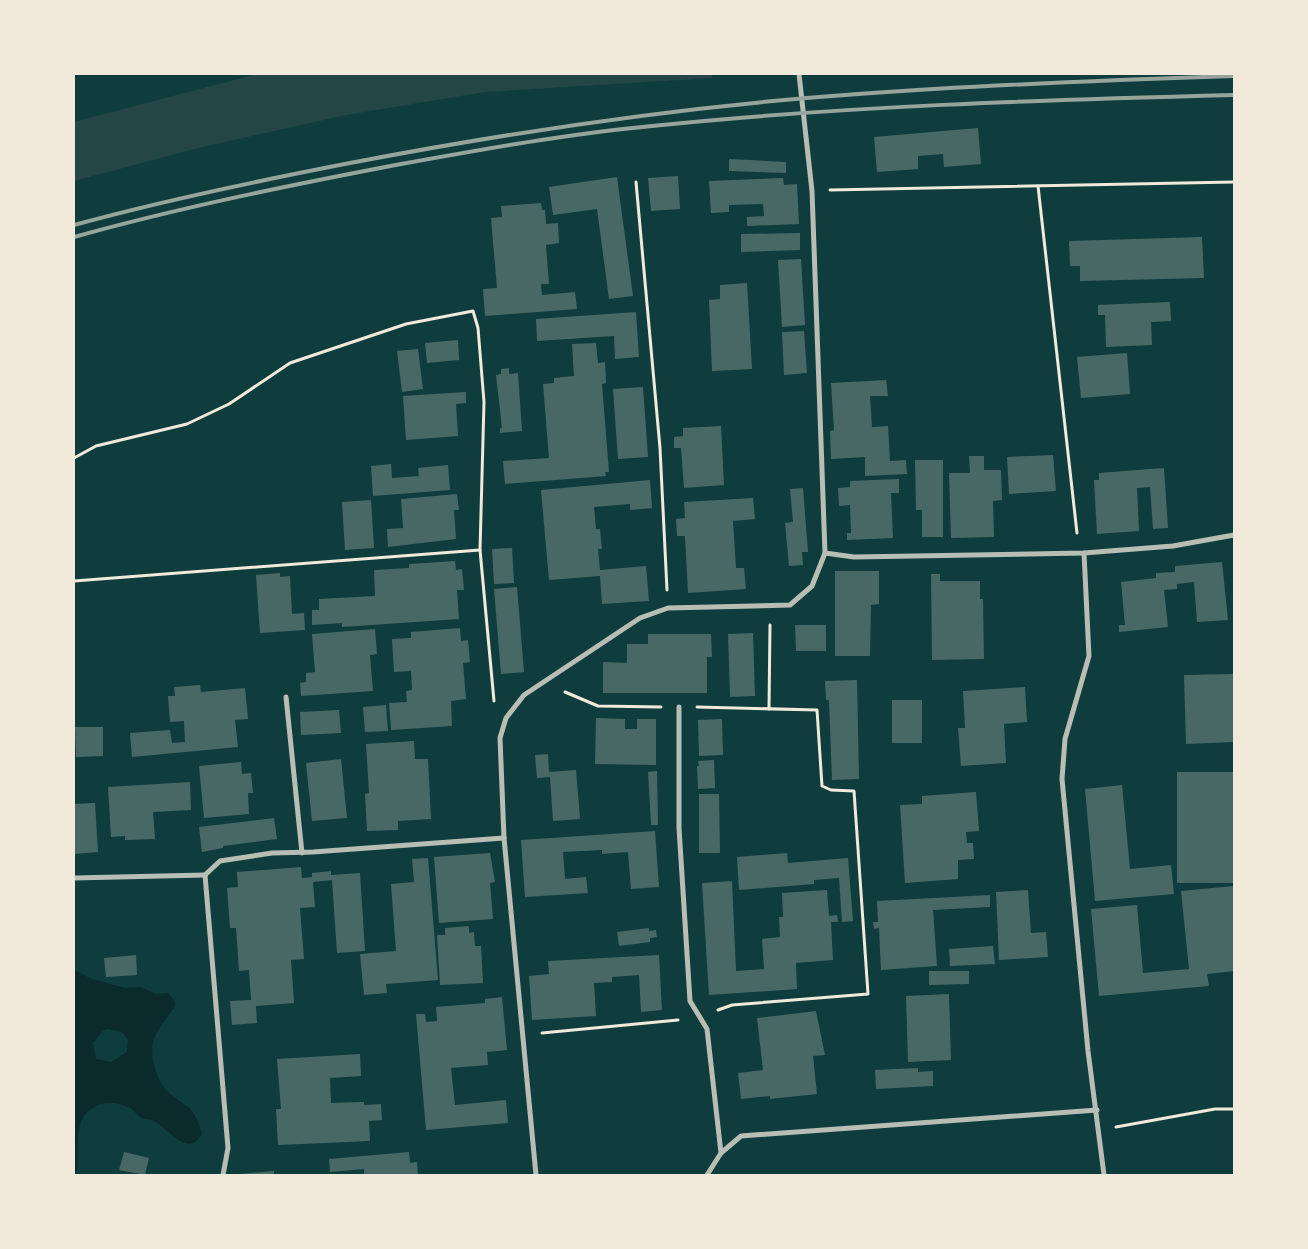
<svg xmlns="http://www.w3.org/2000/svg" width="1308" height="1249" viewBox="0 0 1308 1249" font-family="'Fira Sans Condensed',sans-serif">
<rect width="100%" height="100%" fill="#0f3d3e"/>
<path fill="#244646" d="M257,74h455v4l-227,14 -139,23 -148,33 -124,33v-59z"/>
<path fill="#0a2a2b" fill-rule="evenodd" d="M74,970l18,9 33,9 16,-1 14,7 13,-1 7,9v4c-6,10 -17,22 -21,33 -6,15 3,43 15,54 20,16 26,14 33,41 -15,26 -35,-8 -50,-14 -2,-1 -5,0 -7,-1 -6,-1 -10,-8 -15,-11 -19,-10 -44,-5 -50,17 -4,13 -2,32 -3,46l-3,3zM107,1029l15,3 6,8 -1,12 -16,10 -15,-3 -3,-16 9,-11z"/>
<g fill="#486865">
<path d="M978,128l3,36 -37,3 -1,-13 -25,2v13l-41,3 -3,-35z"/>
<path d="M729,159l57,3v11l-57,-2z"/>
<path d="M678,176l2,33 -29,2 -3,-33z"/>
<path d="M617,177l16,119 -24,3 -12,-90 -44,6 -4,-28z"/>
<path d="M783,178l1,7 13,-1 2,40 -52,2v-9l17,-1 -1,-12 -34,1v7l-18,1 -2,-32z"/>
<path d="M541,203l1,7h3l1,14 12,-1 1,20 -13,2 3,39h-8l1,11 33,-3 2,17 -92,7 -2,-27 14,-1 -6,-70 11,-1 -1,-11z"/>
<path d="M800,233v17l-59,2v-18z"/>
<path d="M1202,237l2,41 -124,3v-15h-10l-1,-25z"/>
<path d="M801,259l4,66 -23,2 -4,-67z"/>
<path d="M747,283l5,86 -40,2 -3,-71 11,-1v-14z"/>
<path d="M1170,302l1,19 -20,1 1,23 -46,2 -1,-32h-7v-10z"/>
<path d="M636,312l3,45 -24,2 -1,-23 -77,5 -1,-22z"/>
<path d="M804,331l3,42 -23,2 -2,-43z"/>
<path d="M458,340l1,20 -32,3 -2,-20z"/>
<path d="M596,343l2,20 7,-1 1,21 -4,1 7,88h-4l1,4 -101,8 -2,-23 46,-3 -6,-74 11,-1v-5l20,-2 -2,-32z"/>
<path d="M418,349l5,40 -21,3 -5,-41z"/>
<path d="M1127,353l3,41 -49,4 -4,-41z"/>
<path d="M509,368v6l9,-1 4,58 -22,2v-5h2l-6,-53 5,-1v-5z"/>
<path d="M886,380l2,16h-18l2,31 16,-1 2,35 16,-1 1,14 -42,2v-19l-34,2 -1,-28 4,-1 -3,-47z"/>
<path d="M643,387l5,70 -30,2 -5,-70z"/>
<path d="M466,392v11l-10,1 2,32 -52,4 -3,-44z"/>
<path d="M721,426l3,59 -40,3 -3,-40h-7v-11l9,-1v-8z"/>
<path d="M1053,455l3,36 -47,3 -2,-37z"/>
<path d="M969,456h15v14h17l1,30 -9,1 1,36 -43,1 -2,-65h21z"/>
<path d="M915,460h28v77h-21v-27h-6z"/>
<path d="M391,464l1,14 27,-2 -1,-8 30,-3 2,25 -77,6 -2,-30z"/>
<path d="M1164,468l4,60 -15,1 -3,-42 -13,1 2,43 -42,3 -3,-54h5v-7z"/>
<path d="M899,479v14h-8l2,45 -46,2v-7h4l-1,-28 -11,1 -1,-18 12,-1v-6z"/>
<path d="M650,480l2,28 -22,2v-6l-36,3 2,22h4l2,20h-4l2,21 46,-4 3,35 -47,3 -2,-28 -51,4 -8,-90z"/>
<path d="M803,488l5,64h-6l1,13 -14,1 -4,-43 8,-1 -3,-33z"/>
<path d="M457,494l2,16h-5l2,29 -68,8 -1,-18 16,-1 -2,-29z"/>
<path d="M753,498l2,21 -22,2 3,47h8l2,21 -58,4 -3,-57h-8l-1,-17 9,-1 -1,-16z"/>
<path d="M371,500l3,48 -29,2 -3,-48z"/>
<path d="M512,548l2,35 -20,1 -2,-35z"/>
<path d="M455,561l1,9 6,-1 2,21h-7l2,29 -117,8v-4l-30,2v-15h7v-11l56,-3 -1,-26 35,-2v-4z"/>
<path d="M1222,562l6,58 -31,2 -3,-40 -17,2v5l-13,1 4,37 -49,5v-7h6l-4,-43 35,-4v-5l19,-1v-6z"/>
<path d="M835,571h44v33l-8,1 -1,51h-35z"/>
<path d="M280,573v4l10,-1 2,38 12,-1 1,17 -45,3 -4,-58z"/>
<path d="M931,574h9v7h40v18h3l1,60 -52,1z"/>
<path d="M517,587l7,85 -23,2 -7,-85z"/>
<path d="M795,625h31v26h-30z"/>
<path d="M460,628l1,13 7,-1 2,22 -7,1 3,36 -15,2 1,25 -61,4 -2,-27 18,-1 -1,-11 6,-1 -1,-19 -17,1 -2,-33 19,-1v-6z"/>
<path d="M375,629l2,25 -7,1 3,36 -72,5 -1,-13 6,-1v-9l9,-1 -3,-38z"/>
<path d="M753,633l2,63 -25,1 -2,-63z"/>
<path d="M648,634h63l1,23h-5v36h-104v-31l24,1v-19h21z"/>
<path d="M1234,674v68l-48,2 -2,-69z"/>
<path d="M857,680l2,99 -27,1 -3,-80h-3l-1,-19z"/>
<path d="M200,685l1,7 44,-4 3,31 -13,1 3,27 -106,10 -2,-24 40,-3 2,13 13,-1 -1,-21 -14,1 -2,-26h7l-1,-9z"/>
<path d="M1025,687l2,35 -23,2 2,39 -45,3 -3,-38h7l-2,-37z"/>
<rect x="892" y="700" width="30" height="43"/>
<path d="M386,705l2,26 -23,1 -2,-25z"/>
<path d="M339,710l2,23 -40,2 -1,-23z"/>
<path d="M596,718l29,1v10h12v-10h19v46l-61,-1z"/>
<path d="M722,719l1,36 -24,1 -1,-36z"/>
<path d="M75,727h28v29l-27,1z"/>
<path d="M414,741l1,18h13l3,60 -33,2v9l-31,1 -2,-37 4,-1 -3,-49z"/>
<path d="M548,754l1,18 27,-2 4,49 -27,2 -3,-44 -13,1 -2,-23z"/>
<path d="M341,759l6,59 -35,3 -6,-58z"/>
<path d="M714,760l1,28 -17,1 -1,-23h2l-1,-5z"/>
<path d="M241,762l1,12 9,-1 2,20h-5l1,21 -45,4 -5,-52z"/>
<path d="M657,771l1,54h-7l-3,-53z"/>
<rect x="1177" y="772" width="57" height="111"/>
<path d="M190,782l1,28 -38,2 2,27 -30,1v-4l-14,1 -3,-50z"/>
<path d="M1122,785l8,84 41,-4 3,29 -79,7 -10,-112z"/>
<path d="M976,792l3,39 -13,1 1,11h6l1,16 -16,1v19l-53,4 -5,-78 22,-1v-8z"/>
<path d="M699,794h20l1,59h-21z"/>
<path d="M95,803l3,49 -24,2v-50z"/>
<path d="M274,818l3,21 -54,7v2l-21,4 -3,-25z"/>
<path d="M655,831l4,56 -28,2 -3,-37 -26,2v-4l-39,2 2,27 21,-2 2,16 -63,4 -4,-57z"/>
<path d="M490,853l5,29 -5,1 3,36 -54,4 -5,-66z"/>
<path d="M787,853l1,10 60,-5 5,63 -11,1 -3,-44 -25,2v4l-75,6 -2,-33z"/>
<path d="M428,858l10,122 -52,4 1,9 -23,2 -4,-41 36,-3 -5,-67 23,-2 -2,-23z"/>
<path d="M301,867l1,11 10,-1v-4l19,-2v4l29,-2 5,78 -28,2 -5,-73 -19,2 2,25 -15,1 4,51 -13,1 3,43 -38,3 1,17 -25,2 -2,-24 21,-1 -2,-30 -10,1 -3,-43h-6l-3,-40 11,-1 -1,-15z"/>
<path d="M732,881l4,90 28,-2 -2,-30 18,-2 -1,-20h4l-1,-24 45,-3 2,26 8,-1 1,7h-7l2,38 -37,3 1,26 -88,6 -7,-112z"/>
<path d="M1233,886l1,85 -27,3 2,12 -110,10 -8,-87 46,-4 6,68 46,-4 -8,-78z"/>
<path d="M1028,890l3,43 15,-1 2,25 -49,3 -3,-68z"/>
<path d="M990,895v12l-57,3 4,56 -56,4 -2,-42 -5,1 -1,-7h5l-1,-21z"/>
<path d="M469,926v7l5,-1 1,14h6l2,37 -43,2 -3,-50h8v-7z"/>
<path d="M649,928v3l7,-1 1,7 -7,1v4l-31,4 -2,-14z"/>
<path d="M993,946l2,18 -45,2 -1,-17z"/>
<path d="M136,955l1,20 -31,2 -2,-19z"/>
<path d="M659,955l3,55 -21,2 -2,-37 -27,2v5l-18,1 2,33 -64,4 -3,-44 20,-2 -1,-13z"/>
<path d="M929,971h40v13l-40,1z"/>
<path d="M949,994l2,66 -43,2 -2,-66z"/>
<path d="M502,997l5,53 -20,2 1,13 -37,3 4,37 51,-5 2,23 -82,7 -10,-116h9l1,8 11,-1 -1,-14 49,-4v-4z"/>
<path d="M816,1011l9,44 -12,1 4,38 -47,5v-3l-29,3 -3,-26 25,-3 -6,-52z"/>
<path d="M360,1054l1,22 -31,2 1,25 33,-1v3l17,-1 1,16 -13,1 1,20 -92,4 -2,-36h5l-4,-50z"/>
<path d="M918,1068v4l15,-1v15l-57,3 -1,-19z"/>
<path d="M124,1152l25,6 -4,17 -26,-5z"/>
<path d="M409,1152l1,11 7,-1 1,13h-54v-6l-34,3 -1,-13z"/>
<path d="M274,1171v4h-34v-1z"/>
</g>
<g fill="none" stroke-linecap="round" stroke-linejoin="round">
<g stroke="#f1e9da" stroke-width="3">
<path d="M636,182l24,266 7,142"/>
<path d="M1038,186l39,347"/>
<path d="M830,190l404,-8"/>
<path d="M74,458l22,-12 91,-22 42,-20 61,-41 116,-39 67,-13 5,17 6,74 -4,148 14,151"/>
<path d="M74,581l406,-31"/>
<path d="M565,692l33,14 63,1"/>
<path d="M697,707l120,3 5,76 9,4 23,1 14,203 -136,11 -14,5"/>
<path d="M769,709l1,-84"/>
<path d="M542,1033l136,-13"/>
<path d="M1116,1127l99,-18h19"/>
</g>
<g stroke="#b8beb3" stroke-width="5">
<path d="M825,553l29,4 230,-4 89,-7 61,-11"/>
<path d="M1084,553l5,103 -24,83 -3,40 26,272 16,124"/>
<path d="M286,697l16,156"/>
<path d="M679,707v121l11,173 17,28 14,124"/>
<path d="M74,878l131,-3"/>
<path d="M223,1175l5,-27 -23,-273 15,-14 52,-8 41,-1 191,-14"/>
<path d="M536,1175l-32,-337 -4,-100 6,-20 18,-23 116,-77 28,-10 122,-3 22,-19 13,-33 -13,-362 -13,-117"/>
<path d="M707,1175l14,-22 20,-17 356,-26"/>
</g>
<g stroke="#97a49c" stroke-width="4">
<path d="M74,225c91,-25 183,-44 276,-62 167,-32 337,-57 508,-69 125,-9 251,-14 376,-18"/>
<path d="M74,237c108,-30 217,-52 327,-73 83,-15 167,-30 251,-38 193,-20 388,-26 582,-31"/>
</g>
</g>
<rect width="1308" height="1249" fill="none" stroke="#f1e9da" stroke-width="150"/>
</svg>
